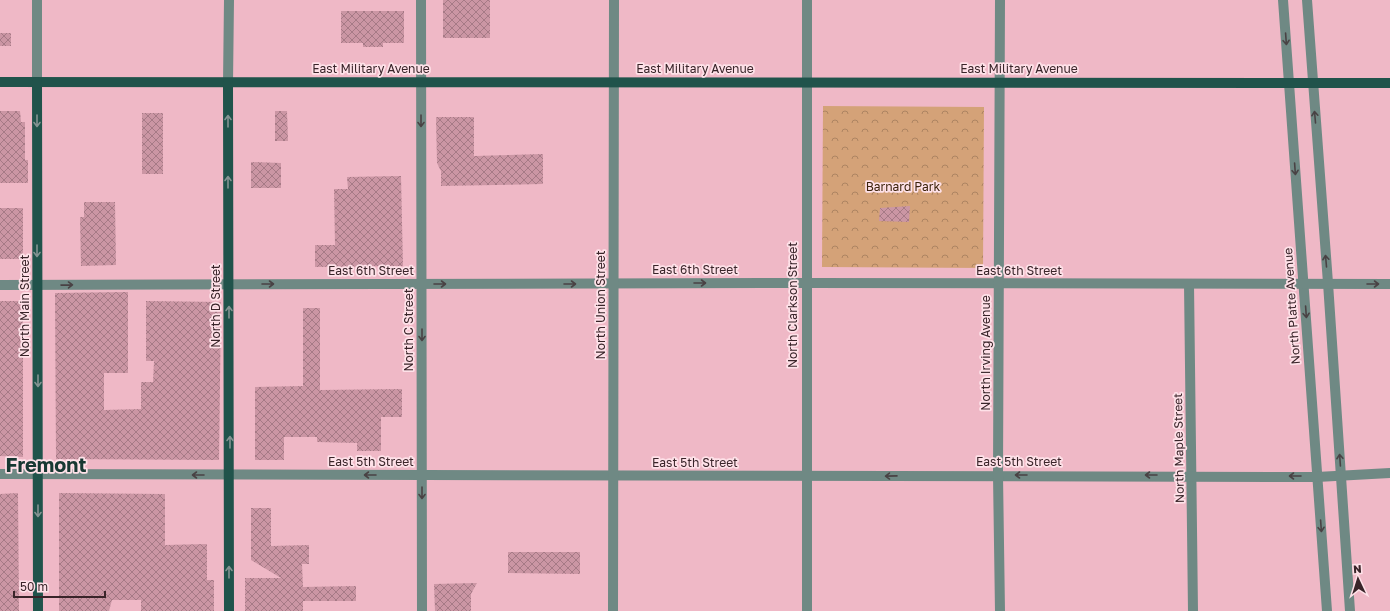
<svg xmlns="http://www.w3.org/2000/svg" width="1390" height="611" viewBox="0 0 1390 611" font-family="'Golos Text',sans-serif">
<defs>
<pattern id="park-crowns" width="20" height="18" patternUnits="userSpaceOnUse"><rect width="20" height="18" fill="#d4a278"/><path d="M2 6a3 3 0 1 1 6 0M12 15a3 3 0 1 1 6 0" fill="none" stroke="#ad8462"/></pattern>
<pattern id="building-cross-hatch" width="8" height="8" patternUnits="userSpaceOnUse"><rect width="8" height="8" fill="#cb96a4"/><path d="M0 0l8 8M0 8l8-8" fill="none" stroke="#a67a86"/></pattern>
</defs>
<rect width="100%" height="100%" fill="#efb8c6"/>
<path fill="url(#park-crowns)" d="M823,106l161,1 -1,161 -161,-1z"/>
<g fill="url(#building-cross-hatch)">
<rect x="443" y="0" width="47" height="38"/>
<path d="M341,11h63v32h-21v4h-20v-4h-22z"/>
<rect x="0" y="33" width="11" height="13"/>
<path d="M0,111h20l1,11h4v38h3v23h-28z"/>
<path d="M275,111h12l1,30h-13z"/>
<rect x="142" y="113" width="21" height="61"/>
<path d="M436,117h38v39l69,-2v30l-102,2v-15l-4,-8z"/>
<path d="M251,162l30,1v25h-30z"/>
<path d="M401,176l2,90 -88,1v-22h20l-1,-56h14l-1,-12z"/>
<path d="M84,202h31l1,63 -35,1 -1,-49h4z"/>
<path d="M910,206l-1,16 -30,-1 1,-13z"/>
<rect x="0" y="208" width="23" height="51"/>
<path d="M128,292v81h-24v37l37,-1v-27h12l1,-21h-8v-60l75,1 -2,158 -163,-1 -1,-166z"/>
<path d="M0,301h23v156l-23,-1z"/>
<path d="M303,308h17v82l82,-1v28h-21v34h-24v-8l-40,-1v-5h-33v23h-29v-73l48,-1z"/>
<path d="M18,493l1,118h-19v-117z"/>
<path d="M59,493l106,1v51l42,-1v36h7v31h-73v-11h-29l-3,11h-50z"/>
<path d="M251,508h20v38l38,-1v19h-7l1,23 53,-1v15h-53v10h-58v-33h36l-30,-18z"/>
<path d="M508,552h72v22l-72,-1z"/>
<path d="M477,583l-6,11v17h-36l-1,-27z"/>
</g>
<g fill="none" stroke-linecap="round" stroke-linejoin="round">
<g stroke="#6f8984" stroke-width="10">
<path d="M37,0v82"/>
<path d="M421,0l1,611"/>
<path d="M1283,0l44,611"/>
<path d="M1307,0l21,283 22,328"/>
<path d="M228,83l1,-83"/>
<path d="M1189,284l4,327"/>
<path d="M0,285l806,-2 584,1"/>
<path d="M0,474l1317,3 73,-4"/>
<path d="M613,611l1,-611"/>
<path d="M807,611v-611"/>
<path d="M1000,611l-2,-136 2,-475"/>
</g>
<g stroke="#20534b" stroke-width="10">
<path d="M0,82l1390,1"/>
<path d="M37,82l1,529"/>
<path d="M228,83l1,528"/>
</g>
</g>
<defs><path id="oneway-shaft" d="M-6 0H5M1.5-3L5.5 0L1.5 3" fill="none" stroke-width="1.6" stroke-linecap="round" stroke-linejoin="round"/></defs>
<g stroke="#494244">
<use href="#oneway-shaft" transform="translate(1286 39) rotate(86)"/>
<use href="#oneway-shaft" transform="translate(1315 117) rotate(-95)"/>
<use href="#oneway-shaft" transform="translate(421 121) rotate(90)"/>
<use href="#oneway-shaft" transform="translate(1295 169) rotate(86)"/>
<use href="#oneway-shaft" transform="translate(1326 261) rotate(-95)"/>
<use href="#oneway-shaft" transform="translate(700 283)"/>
<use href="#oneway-shaft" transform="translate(268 284)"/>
<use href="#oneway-shaft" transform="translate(440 284)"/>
<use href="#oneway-shaft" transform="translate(570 284)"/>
<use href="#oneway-shaft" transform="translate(1373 284)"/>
<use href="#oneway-shaft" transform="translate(67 285) rotate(-1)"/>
<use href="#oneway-shaft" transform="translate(1306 312) rotate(86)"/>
<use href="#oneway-shaft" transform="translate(422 335) rotate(90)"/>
<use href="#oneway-shaft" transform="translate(1340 460) rotate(-94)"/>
<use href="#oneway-shaft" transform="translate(198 475) rotate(-180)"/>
<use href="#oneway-shaft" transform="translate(370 475) rotate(180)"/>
<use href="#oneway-shaft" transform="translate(1021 475) rotate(-180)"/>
<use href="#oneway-shaft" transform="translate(1151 475) rotate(-180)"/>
<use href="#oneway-shaft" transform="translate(891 476) rotate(179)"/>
<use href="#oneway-shaft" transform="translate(1295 476) rotate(-180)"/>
<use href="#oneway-shaft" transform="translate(422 493) rotate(90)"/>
<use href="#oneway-shaft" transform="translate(1321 526) rotate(86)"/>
</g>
<g stroke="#849392">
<use href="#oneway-shaft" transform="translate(37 121) rotate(90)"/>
<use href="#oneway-shaft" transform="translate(228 121) rotate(-90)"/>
<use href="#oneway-shaft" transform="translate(228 182) rotate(-90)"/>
<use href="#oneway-shaft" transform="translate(37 251) rotate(90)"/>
<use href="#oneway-shaft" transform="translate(229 312) rotate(-90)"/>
<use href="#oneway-shaft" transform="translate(38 381) rotate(90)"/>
<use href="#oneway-shaft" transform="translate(230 442) rotate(-90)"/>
<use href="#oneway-shaft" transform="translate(38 511) rotate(90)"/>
<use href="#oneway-shaft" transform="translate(229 572) rotate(-90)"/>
</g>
<g text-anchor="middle" stroke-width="3.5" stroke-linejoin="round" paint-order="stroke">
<g font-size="12" fill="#392429" stroke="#fee1e8">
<text x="371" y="73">East Military Avenue</text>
<text x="695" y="73">East Military Avenue</text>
<text x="1019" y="73">East Military Avenue</text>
<text x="695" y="274">East 6th Street</text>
<text x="371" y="275">East 6th Street</text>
<text x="1019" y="275">East 6th Street</text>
<text transform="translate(601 305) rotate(-90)" y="4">North Union Street</text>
<text transform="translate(793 305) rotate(-90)" y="4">North Clarkson Street</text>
<text transform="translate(25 306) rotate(-90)" y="4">North Main Street</text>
<text transform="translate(216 306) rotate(-90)" y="4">North D Street</text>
<text transform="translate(1292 306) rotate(-94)" y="4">North Platte Avenue</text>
<text transform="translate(409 330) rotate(-90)" y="4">North C Street</text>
<text transform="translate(986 353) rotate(-90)" y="4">North Irving Avenue</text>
<text transform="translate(1179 448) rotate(-91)" y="4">North Maple Street</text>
<text x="371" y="466">East 5th Street</text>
<text x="1019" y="466">East 5th Street</text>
<text x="695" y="467">East 5th Street</text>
</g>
<g font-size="12" fill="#3c230c" stroke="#fee1e8">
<text x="903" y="191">Barnard Park</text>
</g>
<g font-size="20" font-weight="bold" fill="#173832" stroke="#fee1e8">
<text x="46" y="472">Fremont</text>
</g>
</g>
<g transform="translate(1358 579) rotate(356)" stroke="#fee1e8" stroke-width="3" paint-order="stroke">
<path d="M0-3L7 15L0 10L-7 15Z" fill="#392429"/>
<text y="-6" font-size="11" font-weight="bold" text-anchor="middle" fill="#392429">N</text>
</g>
<path d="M14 591v6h91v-6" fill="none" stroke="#392429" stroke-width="2"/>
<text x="20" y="591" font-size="12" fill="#392429" stroke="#fee1e8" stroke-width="3" paint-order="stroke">50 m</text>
</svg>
